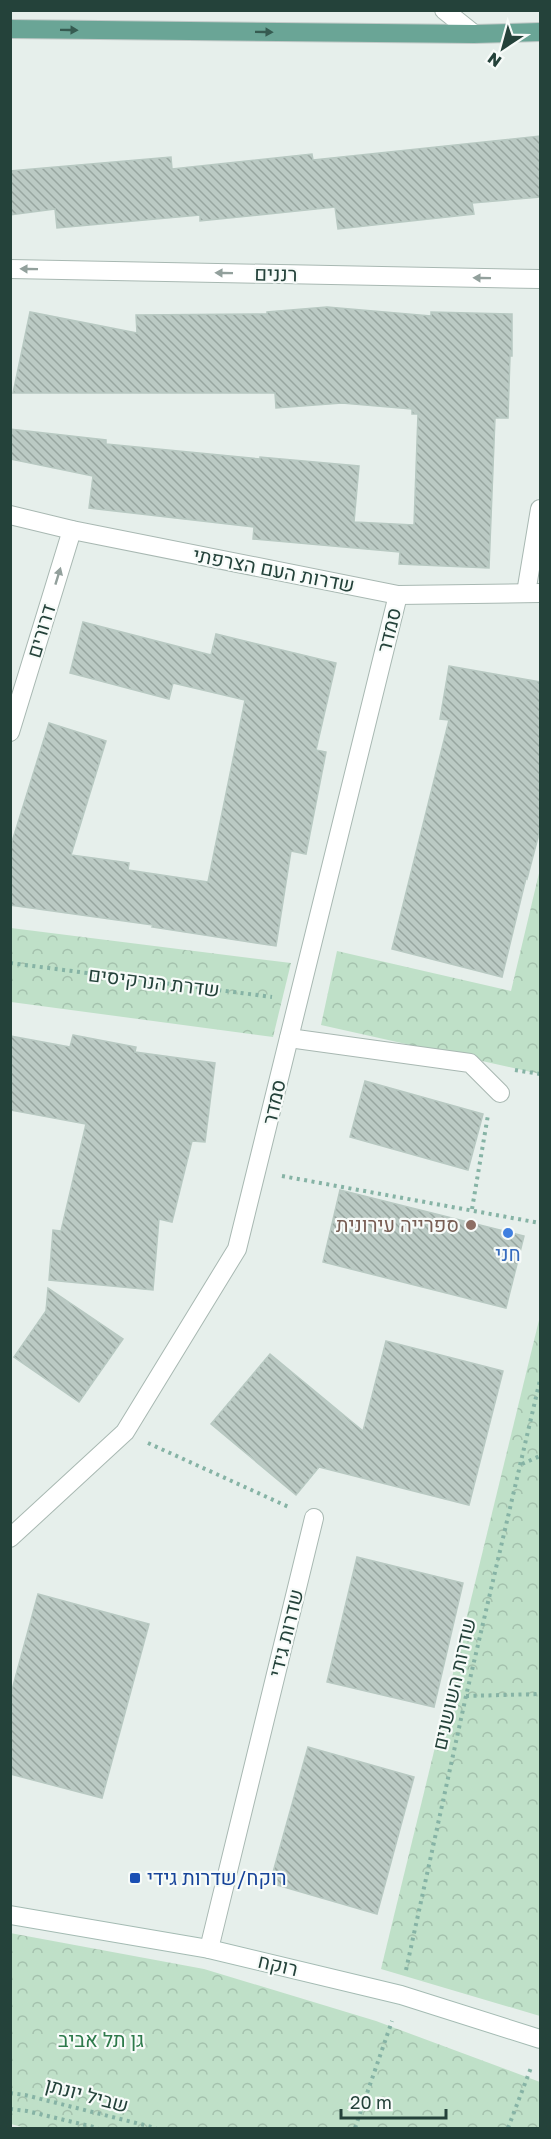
<svg xmlns="http://www.w3.org/2000/svg" width="551" height="2139" viewBox="0 0 551 2139" font-family="'Golos Text',Heebo,sans-serif">
<defs>
<pattern id="forest-crowns" width="20" height="18" patternUnits="userSpaceOnUse" patternTransform="scale(1.5)"><rect width="20" height="18" fill="#bfe0c8"/><path d="M2 6a3 3 0 1 1 6 0M12 15a3 3 0 1 1 6 0" fill="none" stroke="#a4c1ad"/></pattern>
<pattern id="building-back-hatch" width="6" height="6" patternUnits="userSpaceOnUse" patternTransform="scale(1.5)"><rect width="6" height="6" fill="#bbcac4"/><path d="M-1 5l2 2M0 0l6 6M5-1l2 2" fill="none" stroke="#98a6a0"/></pattern>
</defs>
<rect width="100%" height="100%" fill="#e6efeb"/>
<g fill="url(#forest-crowns)">
<path d="M540,869v205l-219,-49 16,-74 174,40z"/>
<path d="M11,928l280,35 -18,74 -262,-35z"/>
<path d="M540,1316v700l-159,-47z"/>
<path d="M10,1933l194,36 172,52 164,61v46h-515l-14,-4z"/>
</g>
<g fill="url(#building-back-hatch)" stroke="#b8c9c2" stroke-width="1.5">
<path d="M540,136v61l-68,6 2,11 -136,15 -3,-22 -135,14v-6l-143,13 -2,-19 -45,6v-44l161,-14 1,12 140,-15 1,6z"/>
<path d="M327,307l104,9v-4l81,2v42h-2l-2,62h-13l-6,150 -90,-4 1,-12 -147,-13 1,-12 -165,-19 4,-32 -83,-17v-30l96,11v4l154,15v-2l99,9 -5,56 60,3 4,-111h-6v-5l-70,-6 -66,5 -1,-15h-262l17,-81 107,21 -1,-18 131,-1v-2z"/>
<path d="M83,622l128,33 5,-21 120,29 -20,87 10,2 -20,102 -15,-3 -15,95 -124,-19 1,-2 -143,-20v-57l39,-125 57,18 -35,114 58,8 -1,7 80,12 37,-182 -72,-17 -4,16 -99,-26z"/>
<path d="M449,666l91,16v148l-13,49 -1,-1 -24,99 -110,-28 57,-229 -9,-1z"/>
<path d="M73,1035l63,12 -1,5 80,11 -10,79 -13,-1 -20,81 -13,-3 -6,71 -104,-10 4,-50 8,1 25,-107 -76,-14v-74l60,11z"/>
<path d="M365,1081l118,33 -15,56 -118,-33z"/>
<path d="M340,1190l184,46 -18,72 -183,-46z"/>
<path d="M48,1288l75,51 -44,63 -65,-45 32,-46z"/>
<path d="M386,1341l117,30 -34,134 -150,-38 -23,28 -85,-71 59,-70 93,77z"/>
<path d="M357,1557l106,26 -29,124 -107,-25z"/>
<path d="M38,1594l111,30 -47,174 -92,-24v-77z"/>
<path d="M308,1747l106,30 -37,137 -107,-31z"/>
</g>
<g fill="none" stroke-linecap="round" stroke-linejoin="round">
<defs>
<path id="lane" d="M289,1038l181,25 30,30"/>
<g id="street">
<path d="M444,10l30,24"/>
<path d="M10,269l530,10"/>
<path d="M10,515l62,15 326,65 142,-2"/>
<path d="M526,593l14,-84"/>
<path d="M10,732l62,-202"/>
<path d="M10,1538l115,-106 112,-183 161,-654"/>
<path d="M209,1949l105,-431"/>
</g>
<path id="secondary" d="M10,1915l199,34 192,46 139,44"/>
<path id="primary" d="M10,29l464,5 66,-2"/>
</defs>
<use href="#lane" stroke="#a8b8b2" stroke-width="20"/>
<use href="#street" stroke="#a8b8b2" stroke-width="20"/>
<use href="#secondary" stroke="#a4bbb3" stroke-width="20"/>
<use href="#primary" stroke="#c2cac8" stroke-width="20"/>
<g stroke="#86b3a5" stroke-width="4" stroke-dasharray="3 4.5" stroke-linecap="butt">
<path d="M10,963l262,34"/>
<path d="M515,1070l25,4"/>
<path d="M282,1176l258,47"/>
<path d="M472,1209l16,-94"/>
<path d="M148,1443l143,65"/>
<path d="M522,1464l18,-8"/>
<path d="M466,1696l74,-2"/>
<path d="M406,1970l60,-274 74,-316"/>
<path d="M10,2093l15,2 131,33"/>
<path d="M10,2109l17,2 71,17"/>
<path d="M355,2128l37,-107"/>
<path d="M508,2128l24,-63"/>
</g>
<use href="#lane" stroke="#fff" stroke-width="18"/>
<use href="#street" stroke="#fff" stroke-width="18"/>
<use href="#secondary" stroke="#fff" stroke-width="18"/>
<use href="#primary" stroke="#6aa596" stroke-width="18"/>
</g>
<defs><path id="oneway-solid" d="M-6-.8H1V-3.2L6.5 0L1 3.2V.8H-6Z" transform="scale(1.5)"/></defs>
<g fill="#365b51">
<use href="#oneway-solid" transform="translate(69 30) rotate(1)"/>
<use href="#oneway-solid" transform="translate(264 32) rotate(1)"/>
</g>
<g fill="#92a09c">
<use href="#oneway-solid" transform="translate(29 269) rotate(-179)"/>
<use href="#oneway-solid" transform="translate(224 273) rotate(-179)"/>
<use href="#oneway-solid" transform="translate(482 278) rotate(-179)"/>
<use href="#oneway-solid" transform="translate(58 576) rotate(-73)"/>
</g>
<circle fill="#8d6e63" stroke="#f7fbf9" stroke-width="2" cx="471" cy="1225" r="6"/>
<circle fill="#3f7fe0" stroke="#f7fbf9" stroke-width="2" cx="508" cy="1233" r="6"/>
<rect fill="#1a4fb4" stroke="#f7fbf9" stroke-width="2" x="129" y="1872" width="12" height="12" rx="3"/>
<g text-anchor="middle" stroke-width="4.5" stroke-linejoin="round" paint-order="stroke">
<g font-size="20" fill="#24423a" stroke="#f7fbf9">
<text transform="translate(276 274) rotate(1)" y="7">רננים</text>
<text transform="translate(274 570) rotate(11)" y="7">שדרות העם הצרפתי</text>
<text transform="translate(389 630) rotate(-76)" y="7">סמדר</text>
<text transform="translate(41 631) rotate(-73)" y="7">דרורים</text>
<text transform="translate(154 982) rotate(7)" y="7">שדרת הנרקיסים</text>
<text transform="translate(274 1102) rotate(-77)" y="7">סמדר</text>
<text transform="translate(286 1633) rotate(-76)" y="7">שדרות גידי</text>
<text transform="translate(454 1684) rotate(-77)" y="7">שדרות השושנים</text>
<text transform="translate(278 1965) rotate(13)" y="7">רוקח</text>
<text transform="translate(87 2095) rotate(15)" y="7">שביל יונתן</text>
</g>
<g font-size="20" fill="#785e54" stroke="#f7fbf9" text-anchor="end">
<text x="459" y="1232">ספרייה עירונית</text>
</g>
<g font-size="20" fill="#366cbe" stroke="#f7fbf9">
<text x="508" y="1261">חני</text>
</g>
<g font-size="20" fill="#164399" stroke="#f7fbf9" text-anchor="start">
<text x="147" y="1885">רוקח/שדרות גידי</text>
</g>
<g font-size="20" fill="#2d7a4b" stroke="#f7fbf9">
<text x="101" y="2047">גן תל אביב</text>
</g>
</g>
<rect width="551" height="2139" fill="none" stroke="#24423a" stroke-width="24"/>
<g transform="translate(503 48) rotate(216)" stroke="#f7fbf9" stroke-width="4.5" paint-order="stroke">
<path d="M0-4.5L10 22L0 15L-10 22Z" fill="#24423a"/>
<text y="-9" font-size="16" font-weight="bold" text-anchor="middle" fill="#24423a">N</text>
</g>
<path d="M341 2109v9h105v-9" fill="none" stroke="#24423a" stroke-width="3"/>
<text x="350" y="2109" font-size="18" fill="#24423a" stroke="#f7fbf9" stroke-width="4.5" paint-order="stroke">20 m</text>
</svg>
